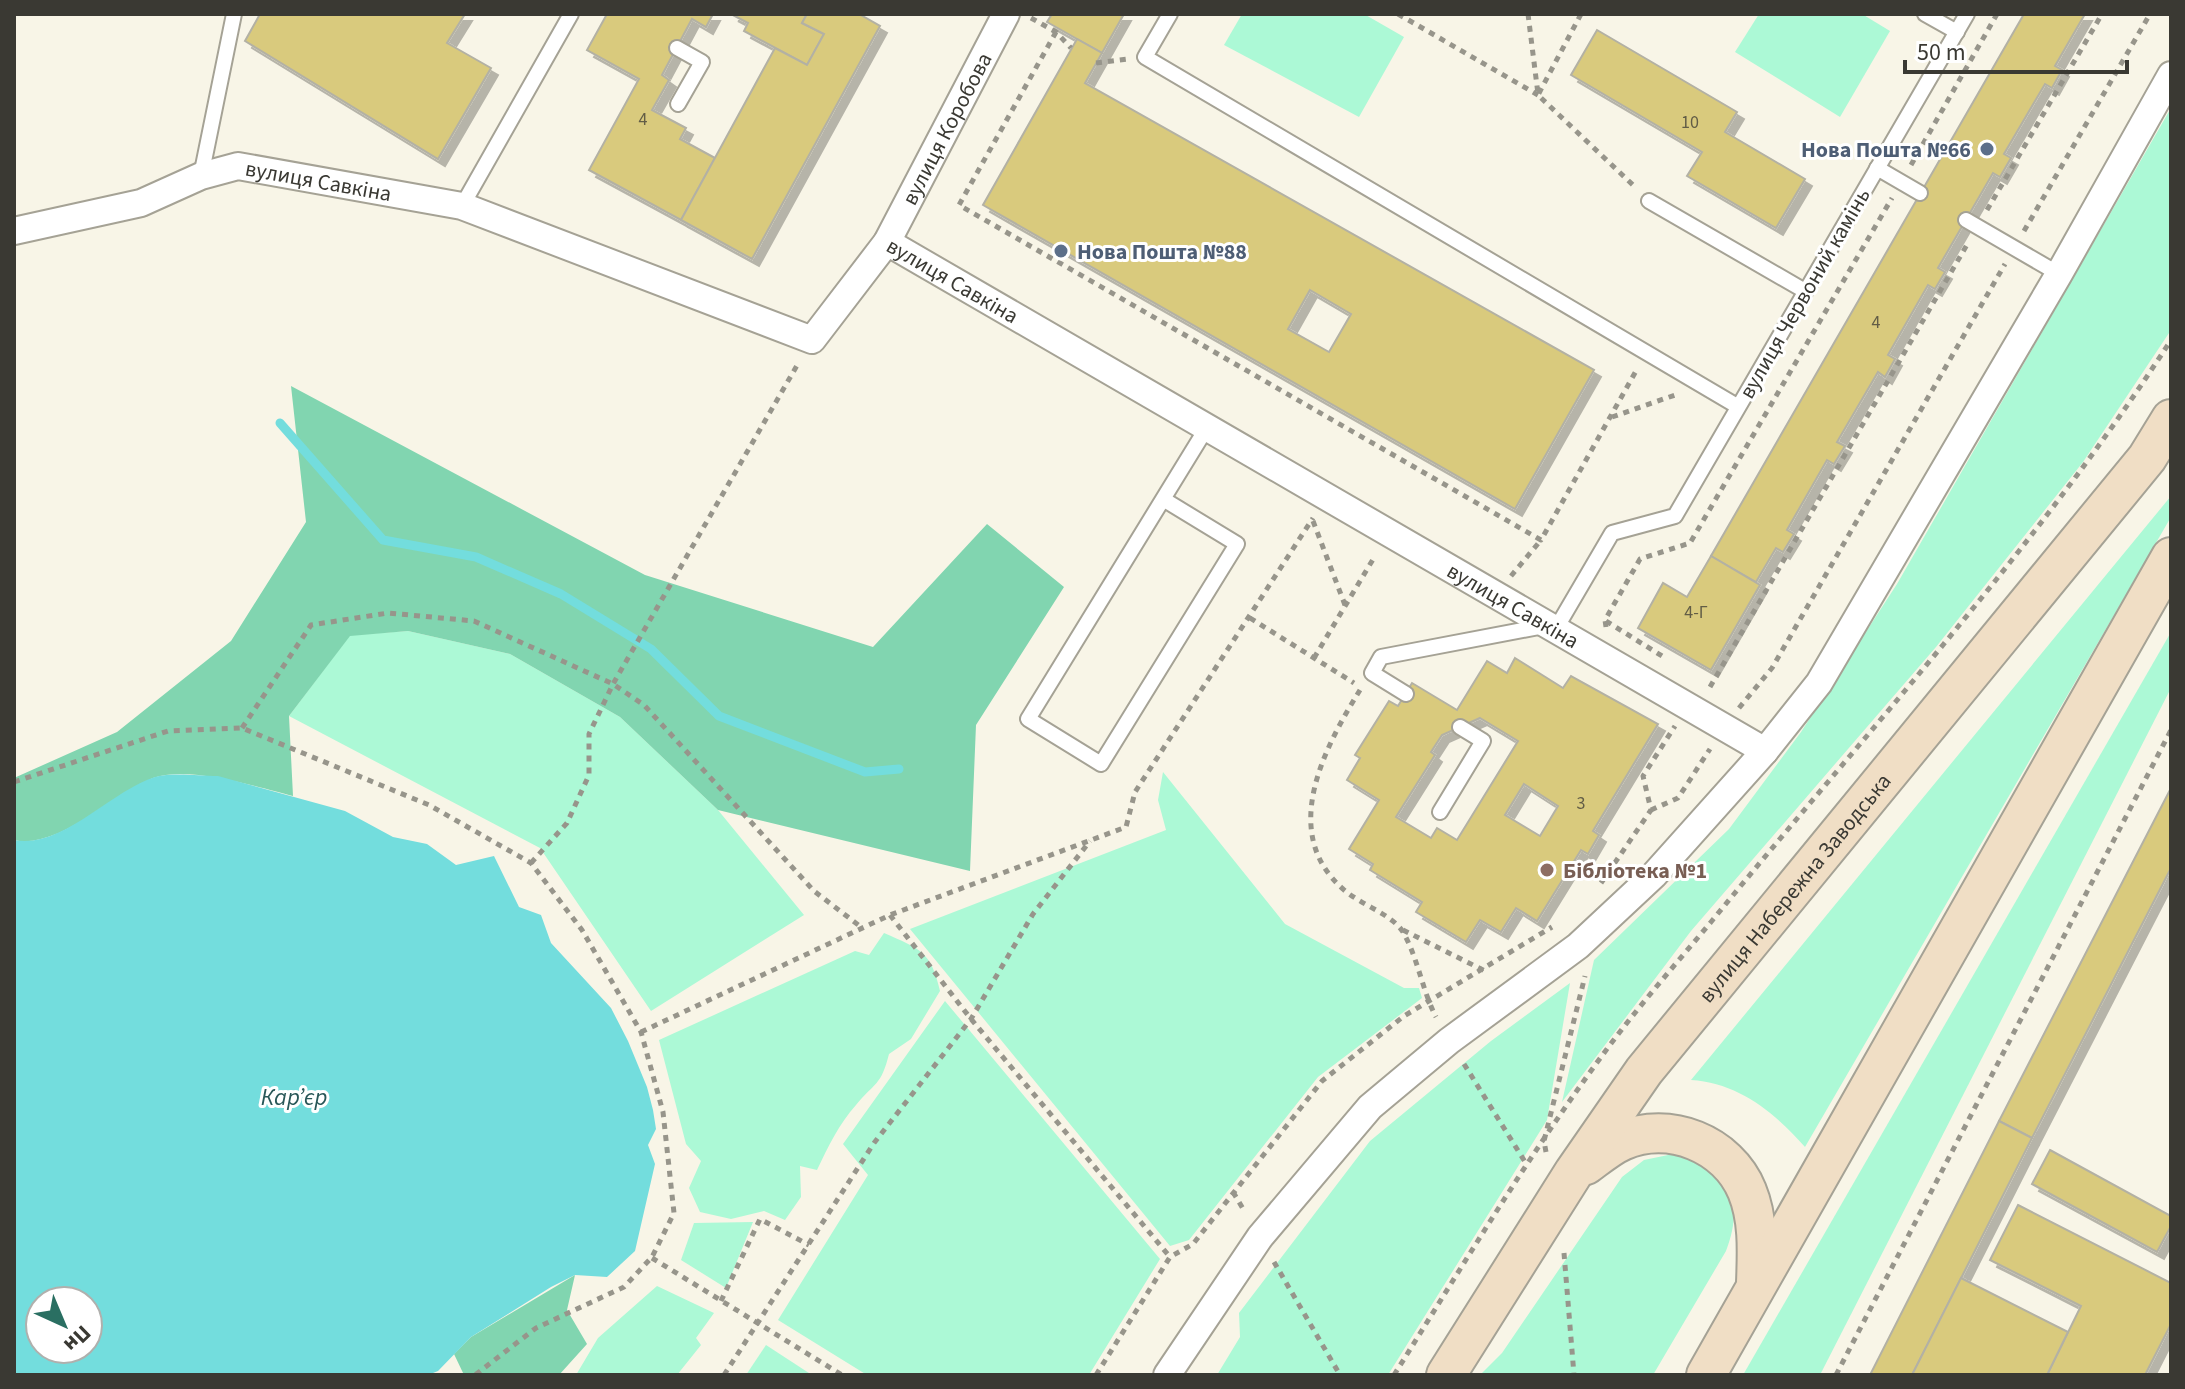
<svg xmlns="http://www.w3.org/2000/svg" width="2185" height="1389" viewBox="0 0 2185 1389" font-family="'Source Sans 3',sans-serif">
<defs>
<filter id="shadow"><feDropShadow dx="7" dy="7" stdDeviation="0" flood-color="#0004"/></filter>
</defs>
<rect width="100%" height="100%" fill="#f8f5e7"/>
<g fill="#acf9d6">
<path d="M1242,14h122l40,23 -45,80 -135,-72z"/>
<path d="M1759,14h103l28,17 -50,86 -105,-65z"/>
<path d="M2171,108v222l-88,132 -147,185 -245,284 -129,171 32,-142 135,-131 72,-97 96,-148z"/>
<path d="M2171,496v21l-366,630c-30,-34 -66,-64 -114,-67z"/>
<path d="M408,631l102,23 110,63 98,93 86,105 -153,96 -111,-163 -251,-132 61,-81z"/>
<path d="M2171,632v56l-351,687h-77z"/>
<path d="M1163,772l122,152 119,64h15l3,10 -104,79 -129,163 -19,6 -260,-317 256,-99 -8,-30z"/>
<path d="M884,933c36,16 47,18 56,58l-29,48 -22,15c-8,32 -14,28 -33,51 -17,19 -28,42 -39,65l-17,-4 1,31 -16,23 -21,-9 -33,8 -31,-7 -11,-24 12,-27 -15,-17 -27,-104 196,-89 14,4z"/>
<path d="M1570,983l-23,137 -159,255h-171l23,-38 -1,-24 131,-172 121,-100z"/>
<path d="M945,1001l215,258 -71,116h-222l-89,-55 90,-145 -25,-31z"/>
<path d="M1673,1154c52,15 74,42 53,97l-73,124h-173l22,-22 120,-176 22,-17z"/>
<path d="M753,1222l-27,66 -45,-28 13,-37z"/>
<path d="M657,1286l57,27 -18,25 5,7 -24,30h-101l22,-37z"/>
<path d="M766,1345l46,30h-66z"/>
</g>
<g fill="#81d5b0">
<path d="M291,386l354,189 228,72 114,-123 77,63 -88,138 -6,146 -252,-61 -98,-93 -110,-63 -102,-23 -58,5 -61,80 4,80c-35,-9 -105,-31 -140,-18 -39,16 -95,72 -139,62v-62l103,-46 114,-91 75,-119z"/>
<path d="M575,1275l-8,35 20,34 -28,31h-95l-10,-21 17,-17z"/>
</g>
<path fill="#73dddd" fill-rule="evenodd" d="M218,776l127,35 48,26 34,7 29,21 38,-9 25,51 22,8 10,28 60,65 17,33 19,46 6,23 3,19 -8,16 7,19 -20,87 -28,26 -32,-2 -24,12 -80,50 -33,34 -10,4h-414v-535c47,10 98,-50 141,-63 18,-5 44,-1 63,-1zM40,1301h48v48h-48z"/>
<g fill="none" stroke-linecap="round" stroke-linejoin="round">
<path stroke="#73dddd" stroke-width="9" d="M280,423l103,117 93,17 85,37 90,55 68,67 146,56 34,-3"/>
</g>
<g fill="#d9ca7d" stroke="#b3b1a4" stroke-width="2" fill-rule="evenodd" filter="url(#shadow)">
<path d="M260,14h205l-18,29 44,25 -53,91 -193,-118z"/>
<path d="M607,14h106l-7,13 -14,-8 -30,56 7,5 -17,30 34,18 -6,11 35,19 -34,62 -92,-50 50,-91 -52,-29z"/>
<path d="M731,14h76l-5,9 22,11 -17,31 -63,-34 4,-8z"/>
<path d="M807,14h52l21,12 -128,233 -71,-39 94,-172 32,17 17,-31 -22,-11z"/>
<path d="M1052,14h72l-22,39 -55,-31z"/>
<path d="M2024,14h61l-30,52 7,4 -10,18 -7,-4 -41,70 7,4 -11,19 -7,-4 -55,95 7,4 -10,17 -7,-4 -40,70 7,4 -10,18 -7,-5 -41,70 8,4 -11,18 -7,-4 -40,70 7,4 -11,18 -7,-4 -20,34 -45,-26z"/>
<path d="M1597,30l140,82 -12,20 80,47 -29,49 -89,-52 15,-24 -131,-77z"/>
<path d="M1077,39l25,14 -17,30 509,287 -79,139 -532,-304zM1310,290l41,24 -22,38 -41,-23z"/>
<path d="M1711,556l49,29 -49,85 -73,-42 25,-45 24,14z"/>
<path d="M1515,658l48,30 8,-12 87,48 -65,107 6,4 -11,19 -7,-4 -44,71 -21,-13 -15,24 -21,-12 -14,22 -50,-30 6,-10 -52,-32 3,-6 -24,-15 30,-49 -32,-20 13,-22 -5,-3 34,-54 9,5 14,-23 45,27 30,-49 20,12zM1480,718l38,23 -61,99 -20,-12 -6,10 -35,-21 39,-62 -4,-3 11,-17zM1524,784l34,22 -18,30 -35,-21z"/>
<path d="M2171,788v80l-139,270 -33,-17z"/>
<path d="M1999,1121l33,17 -120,237h-42z"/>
<path d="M2050,1150l121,66v10l-14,26 -125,-68z"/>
<path d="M2018,1205l153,78v41l-26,51h-98l34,-69 -91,-46z"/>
<path d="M1961,1278l107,54 -21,43h-135z"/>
</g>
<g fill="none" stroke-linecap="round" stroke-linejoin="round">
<defs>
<g id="service">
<path d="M1170,14l-25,43 592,349"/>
<path d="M1925,14l32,18"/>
<path d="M677,48l25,14 -24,42"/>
<path d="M1877,168l43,25"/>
<path d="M201,176l33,-162"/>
<path d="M1649,201l156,90"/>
<path d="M462,206l109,-192"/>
<path d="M1966,220l93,54"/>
<path d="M1163,499l74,45 -136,220 -73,-45 178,-290"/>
<path d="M1554,632l58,-99 63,-17 292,-502"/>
<path d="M1406,694l-34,-21 9,-16 163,-31"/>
<path d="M1440,812l43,-71 -23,-14"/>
</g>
<g id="minor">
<path id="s1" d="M14,231l127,-28 60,-27 37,-10 224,40 350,134 75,-98 119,-228"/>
<path id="s2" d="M887,242l878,509"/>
<path d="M1167,1375l93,-138 110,-130 79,-66 129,-95 76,-71 111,-124 54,-68 240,-409 112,-199"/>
</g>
<g id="secondary">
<path d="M1586,1165c11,-8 24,-19 36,-24 47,-21 106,3 125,50 12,29 10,62 9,92"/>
<path id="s3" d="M1446,1375l128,-203 70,-101 503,-613 24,-39"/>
<path d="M1706,1375l465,-818"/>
</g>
</defs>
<use href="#service" stroke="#a5a295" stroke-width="18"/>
<use href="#minor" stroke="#a5a295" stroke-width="30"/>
<use href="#secondary" stroke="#a5a295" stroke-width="42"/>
<g stroke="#97958b" stroke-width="5" stroke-dasharray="6 6" stroke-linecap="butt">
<path d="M1398,14l140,81"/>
<path d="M1528,14l10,80"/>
<path d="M1581,14l-43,81 96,91"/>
<path d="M1031,18l25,14 15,16"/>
<path d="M1056,32l-97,173 582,335 95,-169"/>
<path d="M1096,63l32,-4"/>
<path d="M1911,165l86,-151"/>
<path d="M1987,210l115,-196"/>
<path d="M2024,231l126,-217"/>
<path d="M1612,417l66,-23"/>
<path d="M1313,521l32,84"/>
<path d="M1511,576l30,-36"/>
<path d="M1250,618l104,65"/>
<path d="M1606,621l56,35"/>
<path d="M1606,627l-1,-7 35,-61 50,-16 202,-345"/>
<path d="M1314,658l61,-102"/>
<path d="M1710,687l258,-444"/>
<path d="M1360,690c-36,58 -81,143 -17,199 16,15 49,25 60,43 15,26 19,58 33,85"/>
<path d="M1739,708l33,-40 233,-404"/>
<path d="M242,728l69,-103 77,-12 86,8 139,63 31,21 170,186 47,36"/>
<path d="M14,782l154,-51 74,-3 187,77 102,58 51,67 59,102 22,80 11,101 -22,44 -28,30 -88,41 -61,47"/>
<path d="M1651,810l27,-12 32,-49"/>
<path d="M531,863l36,-40 22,-48v-41l24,-50 186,-322"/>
<path d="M1601,883l50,-73 -8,-34 32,-50"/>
<path d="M890,915l81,104 199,238"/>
<path d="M1403,930l82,41"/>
<path d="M641,1032l249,-117 236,-88 9,-35 178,-274"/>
<path d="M1464,1064l63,101"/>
<path d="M1546,1152l-2,-11 41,-165"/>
<path d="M1233,1192l12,20"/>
<path d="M1564,1253l10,122"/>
<path d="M652,1258l190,117"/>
<path d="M1274,1262l66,113"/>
<path d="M721,1301l39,-82 49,26"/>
<path d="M724,1375l150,-232 97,-124 62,-105 57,-73"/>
<path d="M1096,1375l74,-118 23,-13 129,-163 82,-65 148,-89"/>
<path d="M1394,1375c68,-108 134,-219 210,-322 33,-45 71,-88 107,-131 156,-191 326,-374 460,-582"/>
<path d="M1836,1375l335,-645"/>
</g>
<use href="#service" stroke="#fff" stroke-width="14"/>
<use href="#minor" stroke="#fff" stroke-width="26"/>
<use href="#secondary" stroke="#f0dec5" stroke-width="38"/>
</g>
<g fill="#5c6f8a" stroke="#fff" stroke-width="3">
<circle cx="1987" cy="149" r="8"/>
<circle cx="1061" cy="251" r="8"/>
</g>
<circle fill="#8d6e63" stroke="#fff" stroke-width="3" cx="1547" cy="870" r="8"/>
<g text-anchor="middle" stroke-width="6" stroke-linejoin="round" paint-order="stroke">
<g font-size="18" fill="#625d46">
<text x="643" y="125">4</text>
<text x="1690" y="128">10</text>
<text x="1876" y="328">4</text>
<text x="1696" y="618">4-Г</text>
<text x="1581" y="809">3</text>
</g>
<g font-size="22" fill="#3a3933" stroke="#fff">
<text dy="8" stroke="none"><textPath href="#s1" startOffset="1088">вулиця Коробова</textPath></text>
<text dy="8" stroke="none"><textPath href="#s1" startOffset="316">вулиця Савкіна</textPath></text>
<text dy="8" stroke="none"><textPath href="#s2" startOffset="76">вулиця Савкіна</textPath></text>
<text transform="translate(1804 293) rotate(-60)" y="8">вулиця Червоний камінь</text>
<text dy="8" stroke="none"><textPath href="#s2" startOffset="724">вулиця Савкіна</textPath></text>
<text dy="8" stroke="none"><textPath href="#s3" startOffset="600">вулиця Набережна Заводська</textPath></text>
</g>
<g font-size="22" font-weight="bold" fill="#4e5e75" stroke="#fff" text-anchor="end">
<text x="1971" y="157">Нова Пошта №66</text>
<text x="1077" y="259" text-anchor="start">Нова Пошта №88</text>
</g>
<g font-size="22" font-weight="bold" fill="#785e54" stroke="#fff" text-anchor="start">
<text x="1563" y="878">Бібліотека №1</text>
</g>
<g font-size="24" font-style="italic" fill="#285758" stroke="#fff">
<text x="294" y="1105">Кар’єр</text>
</g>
</g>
<rect width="2185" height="1389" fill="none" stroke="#3a3933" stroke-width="32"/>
<g transform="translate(64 1325) rotate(136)"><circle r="38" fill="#ffffff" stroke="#b0b0ad" stroke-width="2"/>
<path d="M0-6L14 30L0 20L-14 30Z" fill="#2a6f62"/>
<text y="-12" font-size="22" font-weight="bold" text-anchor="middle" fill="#3a3933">Пн</text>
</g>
<path d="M1905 60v12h222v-12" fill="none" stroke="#3a3933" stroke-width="4"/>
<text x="1917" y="60" font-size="24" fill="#3a3933" stroke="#ffffff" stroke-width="6" paint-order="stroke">50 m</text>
</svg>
